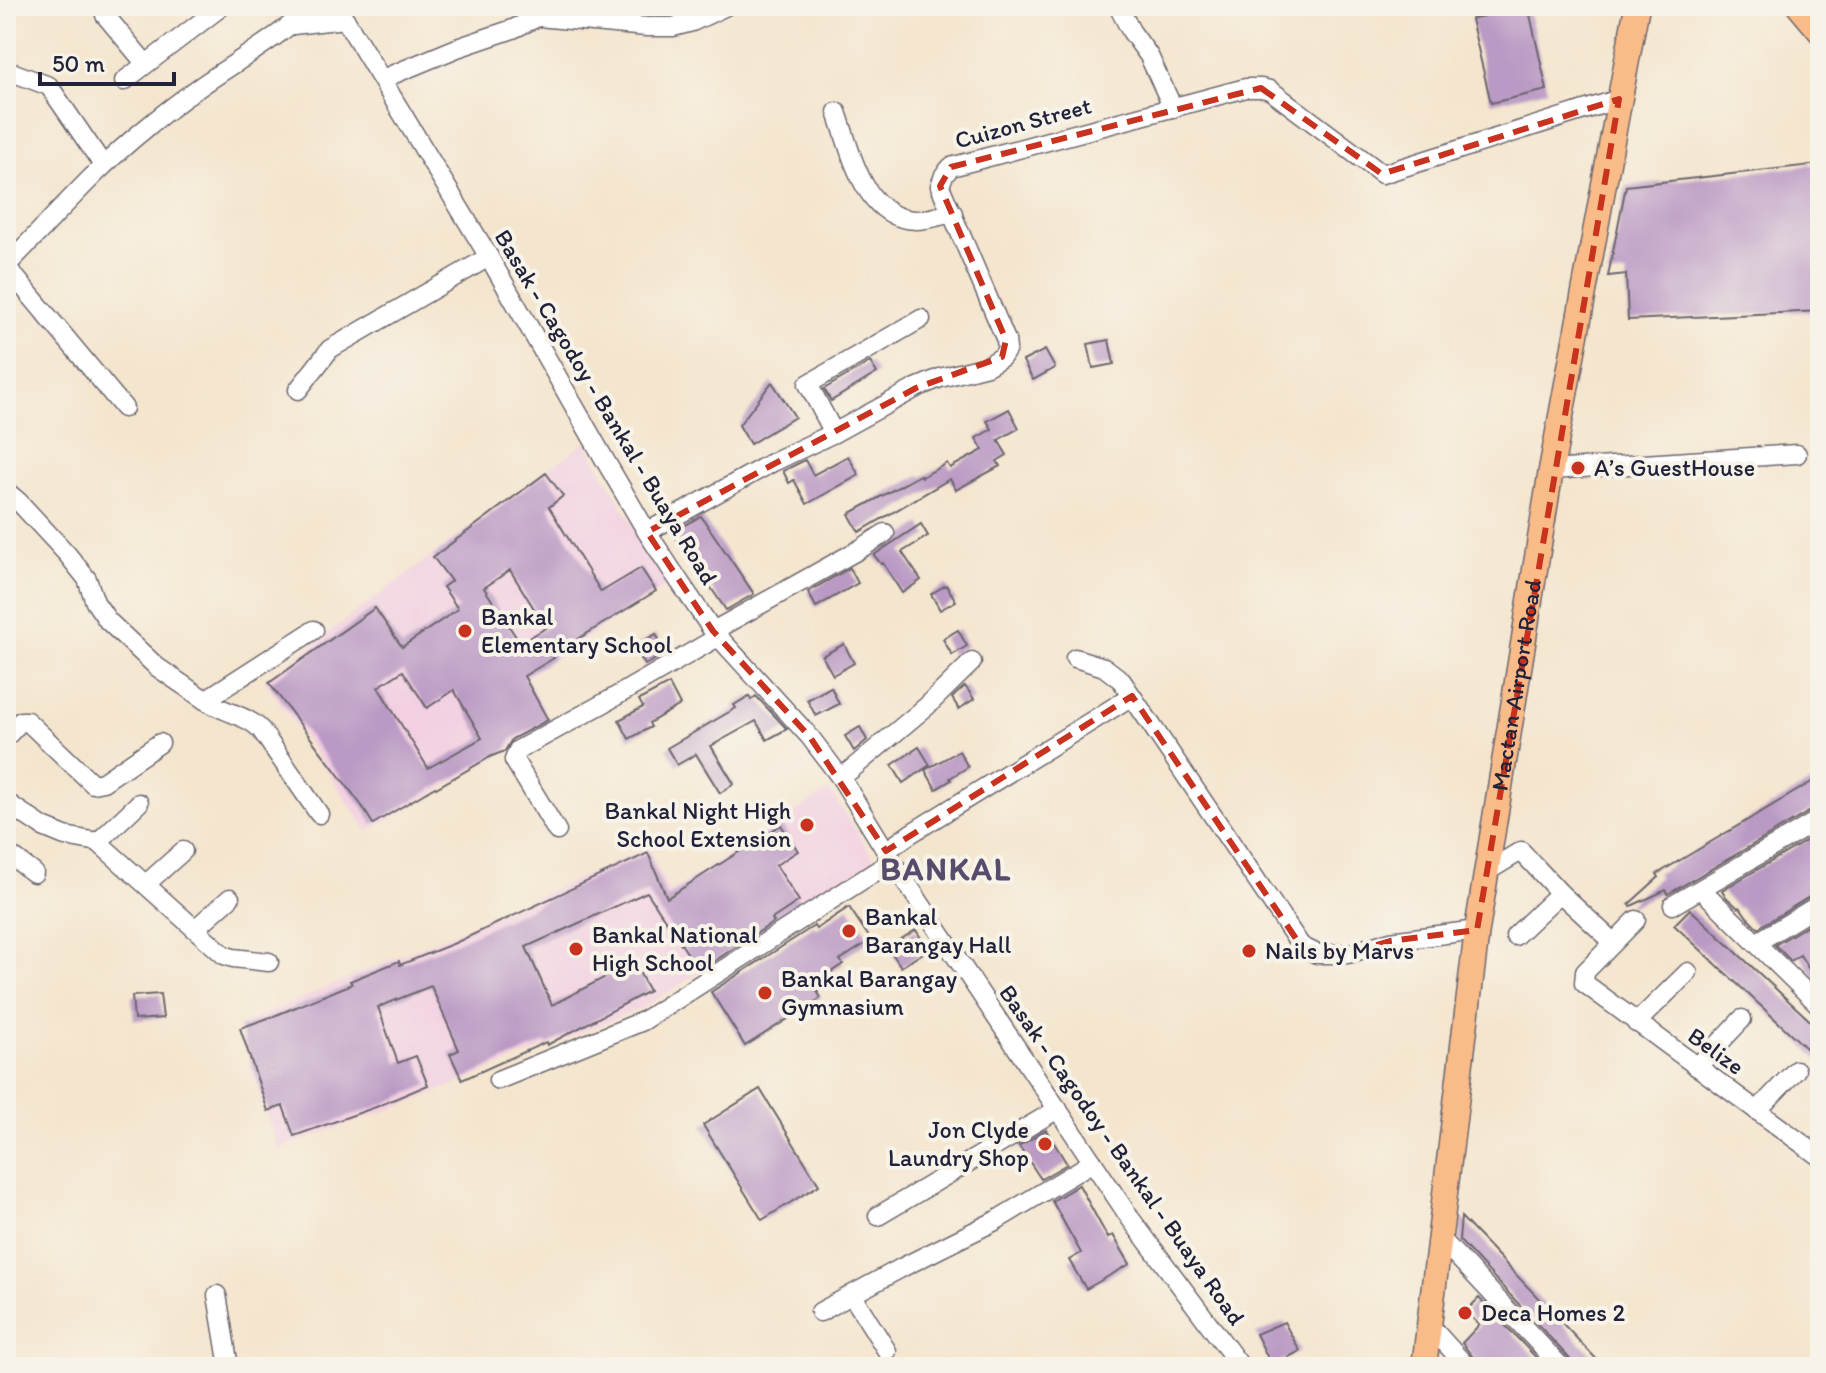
<svg xmlns="http://www.w3.org/2000/svg" width="1826" height="1373" viewBox="0 0 1826 1373" font-family="Itim,sans-serif">
<rect width="100%" height="100%" fill="#f7f3e8"/>
<filter id="ink" filterUnits="userSpaceOnUse"><feTurbulence type="fractalNoise" baseFrequency=".0125" numOctaves="2"/><feDisplacementMap in="SourceGraphic" scale="16" xChannelSelector="R" yChannelSelector="G"/><feConvolveMatrix kernelMatrix="1 2 1 2 8 2 1 2 1" color-interpolation-filters="sRGB"/></filter>
<filter id="wash" filterUnits="userSpaceOnUse"><feTurbulence type="fractalNoise" baseFrequency=".006" numOctaves="4" result="noise"/><feDisplacementMap in="SourceGraphic" scale="32" xChannelSelector="R" yChannelSelector="G"/><feGaussianBlur stdDeviation="1.8" result="paint"/><feColorMatrix in="noise" values="0 0 0 0 0 0 0 0 0 0 0 0 0 0 0 0 0 1.4 0 .05"/><feComposite in="paint" operator="in"/></filter>
<g filter="url(#wash)">
<rect width="100%" height="100%" fill="#f4e5ce"/>
<g fill="#f2cfe1">
<path d="M585,442l84,142 -143,93 26,47 -184,107 -103,-151z"/>
<path d="M830,790l45,70 -227,145 -223,92 -147,52 -40,-123 411,-178 20,45z"/>
</g>
<g id="blocks">
<g fill="#ba99c4" fill-rule="evenodd">
<path d="M1528,6l19,84 -56,13 -20,-84z"/>
<path d="M1820,164v147l-192,9 -2,-46 -18,2 18,-90z"/>
<path d="M1109,340l5,24 -21,4 -5,-24z"/>
<path d="M1045,350l10,18 -22,12 -10,-19z"/>
<path d="M870,362l7,11 -46,28 -7,-12z"/>
<path d="M772,382l23,35 -45,27 -11,-19z"/>
<path d="M1009,409l10,19 -21,12 9,15 -10,6 3,5 -44,24 -6,-11 -91,53 -10,-18 71,-39 2,2 25,-14 3,5 33,-18 -7,-12 16,-9 -5,-8z"/>
<path d="M848,456l11,19 -52,29 -13,-24 -5,3 -6,-12 22,-11 8,15z"/>
<path d="M546,473l17,23 -14,11 52,85 40,-24 15,23 -104,64 2,3 -30,18 24,44 -36,19 -7,12 -13,5 -56,32 -1,-1 -62,37 -11,-18 -93,-123 106,-75 27,39 56,-38 -15,-22 8,-6 -18,-24zM510,570l36,58 -26,15 -36,-55zM403,671l24,37 27,-18 28,48 -54,30 -50,-81z"/>
<path d="M701,516l53,78 -28,16 -34,-50 -2,2 -17,-30z"/>
<path d="M921,524l7,12 -26,16 19,28 -19,13 -19,-30 -2,1 -7,-9z"/>
<path d="M850,568l8,15 -42,24 -8,-15z"/>
<path d="M946,585l10,16 -16,9 -9,-16z"/>
<path d="M958,630l9,16 -15,9 -9,-16z"/>
<path d="M656,634l10,19 -21,12 -11,-18z"/>
<path d="M844,644l10,19 -21,12 -11,-19z"/>
<path d="M669,684l11,21 -31,18 2,4 -22,12 -10,-19 24,-13 -4,-7z"/>
<path d="M965,686l9,13 -15,10 -7,-11z"/>
<path d="M831,687l8,17 -23,12 -9,-16z"/>
<path d="M749,696l2,4 5,-4 31,33 -20,11 -11,-19 -45,25 23,38 -14,9 -24,-39 -19,11 -10,-17 69,-40 -2,-3z"/>
<path d="M860,727l7,13 -13,11 -9,-15z"/>
<path d="M919,747l11,18 -27,18 -11,-18z"/>
<path d="M959,751l9,16 -18,11 1,2 -15,9 -11,-19z"/>
<path d="M1820,777v30l-6,2 -146,85 -2,-4 -35,16 -2,-2 30,-27 -2,-3z"/>
<path d="M781,825l17,26 -22,14 23,36 -27,18 2,3 -75,49 -52,-79 -121,55 26,58 82,-43 15,29 -102,54 -1,-3 -84,38 -12,-26 9,-4 -28,-64 -53,21 20,56 18,-7 12,29 -52,22 -82,29 -11,-30 -15,5 -28,-83 34,-12 78,-32 -2,-3 49,-20 1,4 55,-22 193,-90 19,45z"/>
<path d="M1820,833v59l-6,2 -56,34 -11,-11 -7,-10 -2,1 -12,-11 -4,-7z"/>
<path d="M849,907l22,33 -31,20 3,4 -30,20 8,14 -76,48 -34,-54 103,-66 2,3z"/>
<path d="M1690,909l130,121v31l-146,-136z"/>
<path d="M1820,918v69l-20,-32 -9,6 -16,-16z"/>
<path d="M916,930l12,20 -27,17 -13,-20z"/>
<path d="M160,994l3,24 -29,2 -2,-24z"/>
<path d="M760,1089l59,96 -57,35 -59,-95z"/>
<path d="M1046,1130l21,34 -26,15 -22,-33z"/>
<path d="M1079,1185l29,53 5,-3 17,29 -44,25 -17,-29 12,-7 -29,-52z"/>
<path d="M1461,1217l143,150h-31l-3,-8 -111,-119z"/>
<path d="M1479,1298l66,69h-62l-6,-5 -15,-19 17,-18 -13,-14z"/>
<path d="M1284,1322l16,29 -28,15 -16,-32z"/>
</g>
</g>
</g>
<g filter="url(#ink)">
<use href="#blocks" fill-opacity="0" stroke="#6c666e" stroke-width="2"/>
<g fill="none" stroke-linecap="round" stroke-linejoin="round">
<defs>
<g id="minor">
<path d="M104,6l1,9 40,48"/>
<path d="M337,6l152,251 117,205 41,70 26,40 40,59 97,106 31,41 51,83 238,357 111,149"/>
<path d="M1118,6l13,25 18,25 24,52"/>
<path d="M293,25l52,-6"/>
<path d="M6,70l43,16 54,79"/>
<path d="M382,79l75,-31 56,-19 25,-12 109,10h26l19,-5 34,-16"/>
<path d="M124,81l98,-75"/>
<path d="M837,112c14,39 26,107 79,108 12,0 25,-5 37,-7"/>
<path d="M6,266c46,-46 88,-96 139,-137 28,-24 58,-45 89,-65 27,-18 54,-35 78,-58"/>
<path d="M6,266l118,142"/>
<path d="M298,390l32,-41 159,-92"/>
<path d="M834,433l-26,-49 113,-65"/>
<path d="M1551,470l246,-16"/>
<path d="M6,491l13,11 48,52 20,25 8,23 13,19 49,46 48,33 109,-70"/>
<path d="M647,532l126,-70 61,-29 82,-45 24,-10 47,-12 15,-9 5,-8 -1,-9 -66,-154 4,-11 7,-8 295,-79h15l9,2 112,84 237,-75"/>
<path d="M713,631l147,-82 25,-16"/>
<path d="M1075,658l29,9 17,13 180,266 16,8h31l42,-13 87,-11"/>
<path d="M205,700c17,12 42,15 56,30l58,84"/>
<path d="M6,737l15,-16h6l66,63 10,-2 57,-39"/>
<path d="M841,778l86,-72 45,-44"/>
<path d="M6,802l37,25 22,9 33,6 126,113 9,3 36,4"/>
<path d="M557,831l-43,-71 4,-10 88,-48 112,-65"/>
<path d="M98,842l41,-39"/>
<path d="M886,851l24,-17 222,-138"/>
<path d="M6,852l28,21"/>
<path d="M1486,872l35,-21 39,42 53,49"/>
<path d="M146,884l37,-33"/>
<path d="M1701,889l119,117"/>
<path d="M1673,905l147,-86"/>
<path d="M1636,920l-51,52 -1,11 236,174"/>
<path d="M195,929l35,-31"/>
<path d="M1515,936l45,-43"/>
<path d="M1756,943l64,-39"/>
<path d="M1636,1023l52,-51"/>
<path d="M1697,1067l45,-48"/>
<path d="M498,1080l145,-59 249,-160"/>
<path d="M1757,1111l39,-41"/>
<path d="M878,1216l180,-107"/>
<path d="M1440,1238l121,129"/>
<path d="M217,1295l12,72"/>
<path d="M852,1295l35,56"/>
<path d="M820,1312l83,-45 92,-46 98,-59"/>
<path d="M1429,1325l38,42"/>
</g>
<g id="major">
<path d="M1799,6l21,25"/>
<path id="s1" d="M1424,1367l53,-437 74,-460 86,-464"/>
</g>
</defs>
<use href="#minor" stroke="#6c666e" stroke-width="21"/>
<use href="#major" stroke="#6c666e" stroke-width="27"/>
<use href="#minor" stroke="#fff" stroke-width="18"/>
<use href="#major" stroke="#f9bc89" stroke-width="24"/>
</g>
</g>
<path fill="none" stroke="#c8321e" stroke-width="6" stroke-dasharray="16 10" stroke-linejoin="round" d="M1261,88l121,86 237,-75 -142,831 -87,11 -42,13h-31l-16,-8 -169,-250 -246,155 -76,-114 -97,-106 -66,-99 269,-144 86,-31 4,-17 -66,-154 11,-19z"/>
<g fill="#c8321e" stroke="#f7f3e8" stroke-width="3">
<circle cx="1578" cy="468" r="8"/>
<circle cx="465" cy="631" r="8"/>
<circle cx="807" cy="825" r="8"/>
<circle cx="849" cy="931" r="8"/>
<circle cx="576" cy="949" r="8"/>
<circle cx="1249" cy="951" r="8"/>
<circle cx="765" cy="993" r="8"/>
<circle cx="1045" cy="1144" r="8"/>
<circle cx="1465" cy="1313" r="8"/>
</g>
<g text-anchor="middle" stroke-width="8" stroke-linejoin="round" paint-order="stroke">
<g font-size="24" fill="#22223b" stroke="#f7f3e8">
<text transform="translate(1023 123) rotate(-15)" y="8">Cuizon Street</text>
<text transform="translate(606 407) rotate(59)" y="8">Basak - Cagodoy - Bankal - Buaya Road</text>
<text dy="8" stroke="none"><textPath href="#s1" startOffset="688">Mactan Airport Road</textPath></text>
<text transform="translate(1716 1051) rotate(36)" y="8">Belize</text>
<text transform="translate(1122 1155) rotate(55)" y="8">Basak - Cagodoy - Bankal - Buaya Road</text>
</g>
<g font-size="24" fill="#22223b" stroke="#f7f3e8" text-anchor="start">
<text x="1594" y="476">A’s GuestHouse</text>
<text x="481" y="625">Bankal<tspan x="481" dy="28">Elementary School</tspan></text>
<text x="791" y="819" text-anchor="end">Bankal Night High<tspan x="791" dy="28">School Extension</tspan></text>
<text x="865" y="925">Bankal<tspan x="865" dy="28">Barangay Hall</tspan></text>
<text x="592" y="943">Bankal National<tspan x="592" dy="28">High School</tspan></text>
<text x="1265" y="959">Nails by Marvs</text>
<text x="781" y="987">Bankal Barangay<tspan x="781" dy="28">Gymnasium</tspan></text>
<text x="1029" y="1138" text-anchor="end">Jon Clyde<tspan x="1029" dy="28">Laundry Shop</tspan></text>
<text x="1481" y="1321">Deca Homes 2</text>
</g>
<g font-size="32" font-weight="bold" letter-spacing="2" fill="#574c6b" stroke="#f7f3e8">
<text x="946" y="880">BANKAL</text>
</g>
</g>
<rect width="1826" height="1373" fill="none" stroke="#f7f3e8" stroke-width="32"/>
<path d="M40 72v12h134v-12" fill="none" stroke="#22223b" stroke-width="4"/>
<text x="52" y="72" font-size="24" fill="#22223b" stroke="#f7f3e8" stroke-width="6" paint-order="stroke">50 m</text>
</svg>
